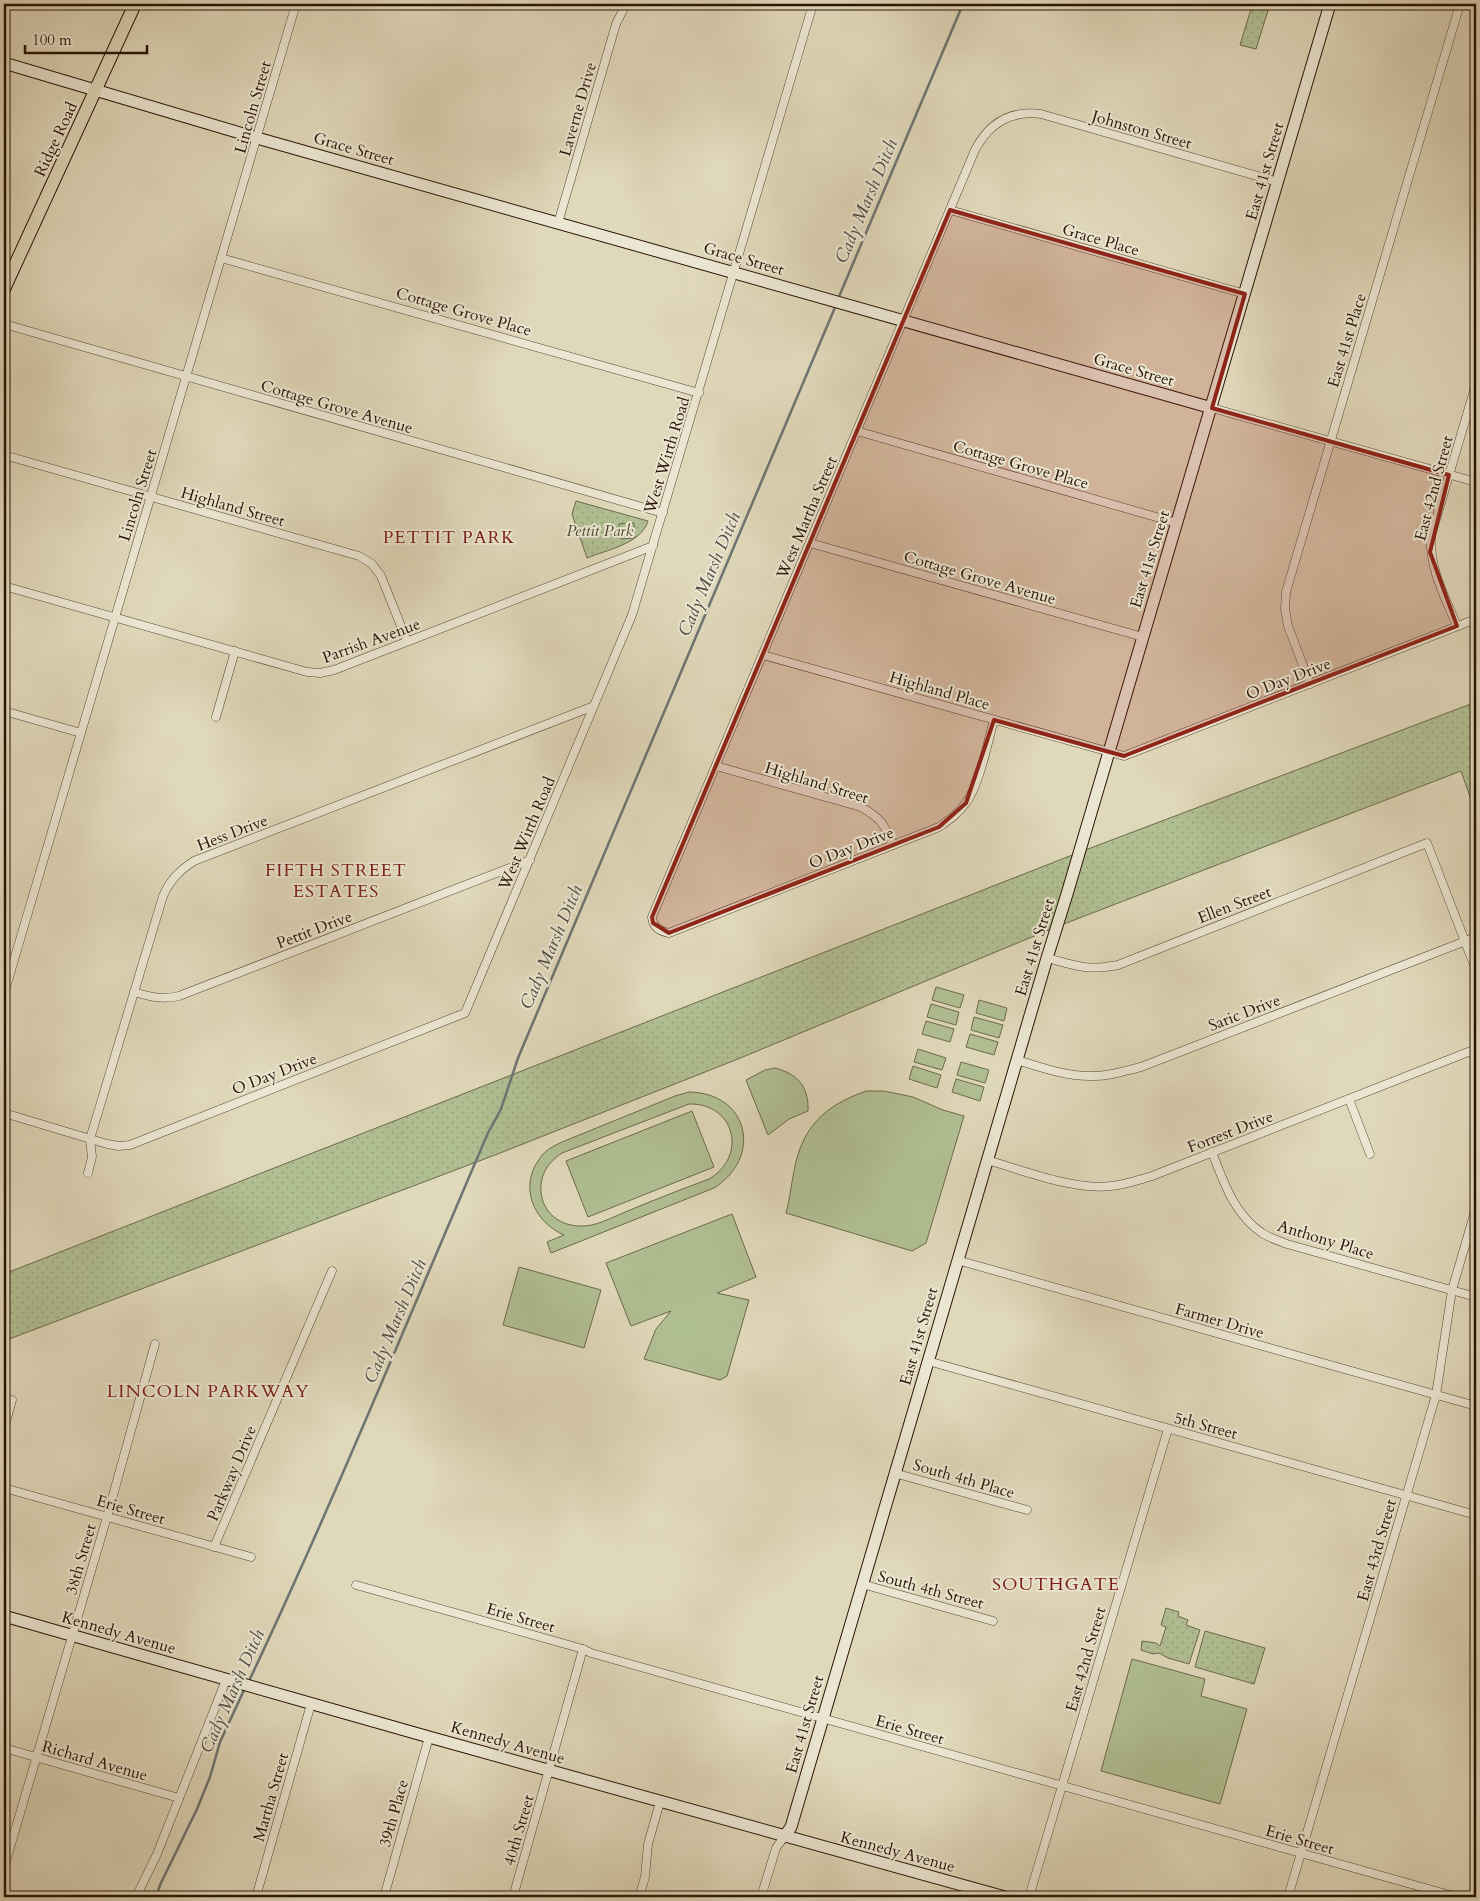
<svg xmlns="http://www.w3.org/2000/svg" width="1480" height="1901" viewBox="0 0 1480 1901" font-family="Cardo,serif">
<defs>
<pattern id="grass-dots" width="8" height="8" patternUnits="userSpaceOnUse" patternTransform="scale(1.25)"><rect width="8" height="8" fill="#b0bf92"/><path d="M2 2h.1M6 6h.1" fill="none" stroke="#98a37c" stroke-width="1.8" stroke-linecap="round"/></pattern>
</defs>
<rect width="100%" height="100%" fill="#e0d8ba"/>
<filter id="stains"><feTurbulence type="fractalNoise" baseFrequency=".004" numOctaves="4"/><feColorMatrix values="0 0 0 0 .2 0 0 0 0 .09 0 0 0 0 .02 0 0 0 .5 -.17"/></filter>
<radialGradient id="worn" r=".72"><stop offset=".6" stop-color="#630" stop-opacity="0"/><stop offset="1" stop-color="#630" stop-opacity=".3"/></radialGradient>
<g fill="url(#grass-dots)" stroke="#6d694b">
<path d="M1238,4h32l-14,45 -16,-4 11,-36z"/>
<path d="M576,501l72,20c-7,23 -42,29 -61,37l-15,-44z"/>
<path d="M1476,702v112l-15,-43 -405,156 -318,132 -243,96 -491,186v-67l1076,-422z"/>
<path d="M1166,1608l13,4 -1,4 10,4 -2,5 14,5 -11,34 -21,-6 -9,-5 -6,1 -12,-4 1,-9 14,2 4,3 6,-19 -5,-2z"/>
<path d="M1205,1631l60,17 -11,36 -59,-17z"/>
</g>
<g fill="#b0bf92" stroke="#6d694b" fill-rule="evenodd">
<path d="M634,523l1,15 -14,1 -2,-15z"/>
<path d="M936,987l28,8 -4,13 -28,-8z"/>
<path d="M979,1000l28,8 -3,13 -28,-8z"/>
<path d="M931,1004l28,8 -3,13 -29,-8z"/>
<path d="M974,1017l29,8 -4,13 -28,-8z"/>
<path d="M926,1021l28,8 -4,13 -28,-8z"/>
<path d="M970,1034l28,8 -4,13 -28,-8z"/>
<path d="M918,1049l28,9 -4,12 -28,-8z"/>
<path d="M961,1062l28,8 -4,13 -28,-8z"/>
<path d="M913,1066l28,9 -4,13 -28,-9z"/>
<path d="M775,1068c23,6 34,19 33,43l-19,8 -21,16 -22,-55 19,-10z"/>
<path d="M956,1079l28,8 -4,14 -28,-9z"/>
<path d="M866,1091h18l29,6 30,13 21,6 -38,127 -14,8 -126,-38c4,-14 5,-28 8,-42 8,-44 30,-65 72,-80z"/>
<path d="M689,1092c60,1 74,65 25,96l-163,65 -4,-11 17,-7c-30,-13 -46,-48 -24,-77 5,-8 14,-12 22,-16l113,-46zM689,1104c46,-1 59,52 20,75 -29,11 -58,22 -86,34 -12,5 -27,13 -40,13 -22,1 -41,-13 -42,-35 -1,-18 8,-29 21,-38z"/>
<path d="M692,1111l22,56 -126,50 -22,-56z"/>
<path d="M732,1214l24,63 -39,16 32,7 -22,76 -7,4 -76,-21 12,-30 15,-18 -40,15 -25,-63z"/>
<path d="M519,1267l82,23 -17,58 -81,-23z"/>
<path d="M1132,1659l73,20 -4,17 46,13 -27,95 -119,-33z"/>
</g>
<g fill="none" stroke-linecap="round" stroke-linejoin="round">
<g stroke="#6d7572" stroke-width="2.5">
<path d="M838,299l125,-295"/>
<path d="M249,1681c85,-180 160,-365 239,-548l13,-24 17,-51 318,-753"/>
<path d="M156,1897l4,-12 37,-76 13,-32 10,-35 25,-54"/>
</g>
<defs>
<g id="street">
<path d="M950,210l295,84"/>
<path d="M558,223l58,-199 10,-20"/>
<path d="M221,258l478,135"/>
<path d="M4,324l659,189"/>
<path d="M1212,408l264,74"/>
<path d="M857,431l320,92"/>
<path d="M4,455l355,101 13,8 9,12 26,65"/>
<path d="M810,543l333,94"/>
<path d="M4,586l303,86 13,1 14,-3 319,-124"/>
<path d="M1457,626c-12,-29 -28,-58 -26,-90l45,-152"/>
<path d="M763,655l361,101 352,-137"/>
<path d="M1310,684l-22,-58 -3,-17 1,-17 174,-588"/>
<path d="M4,711l77,22"/>
<path d="M216,717l19,-66"/>
<path d="M994,720c-7,24 -14,65 -29,84 -7,10 -16,16 -26,23l-270,106c-9,-2 -16,-5 -17,-16l323,-767c14,-27 35,-40 66,-36l237,68"/>
<path d="M716,766l145,41c21,12 23,17 32,38"/>
<path d="M1047,958c30,8 39,13 71,7l309,-122 49,127"/>
<path d="M134,992c16,5 29,8 45,4l351,-136"/>
<path d="M4,994l292,-990"/>
<path d="M1017,1060c23,7 48,16 73,16 17,1 34,-5 51,-9l335,-130"/>
<path d="M1349,1099l21,55"/>
<path d="M4,1113l103,31 12,2 11,-1 335,-132 167,-398 181,-611"/>
<path d="M1212,1152c12,31 22,62 50,81 8,5 17,8 25,11l189,53"/>
<path d="M987,1160c35,10 88,31 124,26 14,-1 27,-6 41,-10l324,-127"/>
<path d="M88,1173l4,-16 -2,-18 73,-243c7,-16 16,-25 31,-35l400,-155"/>
<path d="M957,1260l519,146"/>
<path d="M928,1361l548,154"/>
<path d="M4,1429l8,-29"/>
<path d="M894,1473l133,37"/>
<path d="M4,1488l247,69"/>
<path d="M214,1547l118,-276"/>
<path d="M862,1584l131,37"/>
<path d="M356,1585l227,64 8,4 866,244"/>
<path d="M4,1748l175,50"/>
<path d="M4,1868l103,-351 48,-173"/>
<path d="M136,1897l21,-43 69,-174"/>
<path d="M256,1897l55,-193"/>
<path d="M384,1897l45,-160"/>
<path d="M513,1897l70,-248"/>
<path d="M639,1897l6,-20 3,-33 12,-42"/>
<path d="M761,1897l15,-49 8,-11"/>
<path d="M1029,1897l139,-468"/>
<path d="M1288,1897l148,-502 16,-105 24,-82"/>
</g>
<g id="secondary">
<path d="M4,63l253,75 955,270"/>
<path d="M4,1616l425,121 576,160"/>
<path d="M784,1837l7,-10 256,-869 20,-64 263,-890"/>
</g>
<path id="primary" d="M4,289l131,-285"/>
</defs>
<use href="#street" stroke="#584432" stroke-width="9"/>
<use href="#secondary" stroke="#2a1304" stroke-width="13"/>
<use href="#primary" stroke="#2a1304" stroke-width="14"/>
<use href="#street" stroke="#ebe6d2" stroke-width="8"/>
<use href="#secondary" stroke="#ebe6d2" stroke-width="11"/>
<use href="#primary" stroke="#e0d8ba" stroke-width="12"/>
</g>
<path fill="#8f2418" fill-opacity="0.2" stroke="#8f2418" stroke-width="4" stroke-linejoin="round" d="M950,210l295,84 -33,114 237,67 -19,77 27,74 -333,130 -130,-36 -28,83 -27,24 -270,106 -16,-10 -1,-6z"/>
<g text-anchor="middle" stroke-width="4" stroke-linejoin="round" paint-order="stroke">
<g font-size="16" fill="#2a1304" stroke="#ebe6d2">
<text transform="translate(252 107) rotate(-74)" y="6">Lincoln Street</text>
<text transform="translate(577 109) rotate(-74)" y="6">Laverne Drive</text>
<text transform="translate(1142 129) rotate(16)" y="6">Johnston Street</text>
<text transform="translate(55 139) rotate(-65)" y="6">Ridge Road</text>
<text transform="translate(354 148) rotate(16)" y="6">Grace Street</text>
<text transform="translate(1264 171) rotate(-74)" y="6">East 41st Street</text>
<text transform="translate(1101 239) rotate(16)" y="6">Grace Place</text>
<text transform="translate(744 258) rotate(16)" y="6">Grace Street</text>
<text transform="translate(464 311) rotate(16)" y="6">Cottage Grove Place</text>
<text transform="translate(1346 340) rotate(-73)" y="6">East 41st Place</text>
<text transform="translate(1134 369) rotate(16)" y="6">Grace Street</text>
<text transform="translate(337 406) rotate(16)" y="6">Cottage Grove Avenue</text>
<text transform="translate(666 455) rotate(-73)" y="6">West Wirth Road</text>
<text transform="translate(1021 464) rotate(16)" y="6">Cottage Grove Place</text>
<text transform="translate(1433 488) rotate(-75)" y="6">East 42nd Street</text>
<text transform="translate(137 495) rotate(-73)" y="6">Lincoln Street</text>
<text transform="translate(233 506) rotate(16)" y="6">Highland Street</text>
<text transform="translate(806 517) rotate(-67)" y="6">West Martha Street</text>
<text transform="translate(1149 559) rotate(-73)" y="6">East 41st Street</text>
<text transform="translate(980 577) rotate(16)" y="6">Cottage Grove Avenue</text>
<text transform="translate(371 640) rotate(-20)" y="6">Parrish Avenue</text>
<text transform="translate(1288 678) rotate(-21)" y="6">O Day Drive</text>
<text transform="translate(940 690) rotate(16)" y="6">Highland Place</text>
<text transform="translate(817 782) rotate(17)" y="6">Highland Street</text>
<text transform="translate(232 832) rotate(-21)" y="6">Hess Drive</text>
<text transform="translate(526 833) rotate(-67)" y="6">West Wirth Road</text>
<text transform="translate(851 847) rotate(-21)" y="6">O Day Drive</text>
<text transform="translate(1234 904) rotate(-21)" y="6">Ellen Street</text>
<text transform="translate(314 929) rotate(-21)" y="6">Pettit Drive</text>
<text transform="translate(1034 947) rotate(-73)" y="6">East 41st Street</text>
<text transform="translate(1244 1012) rotate(-21)" y="6">Saric Drive</text>
<text transform="translate(274 1073) rotate(-21)" y="6">O Day Drive</text>
<text transform="translate(1230 1131) rotate(-21)" y="6">Forrest Drive</text>
<text transform="translate(1326 1239) rotate(17)" y="6">Anthony Place</text>
<text transform="translate(1220 1320) rotate(16)" y="6">Farmer Drive</text>
<text transform="translate(918 1336) rotate(-74)" y="6">East 41st Street</text>
<text transform="translate(1206 1425) rotate(15)" y="6">5th Street</text>
<text transform="translate(231 1473) rotate(-67)" y="6">Parkway Drive</text>
<text transform="translate(964 1478) rotate(16)" y="6">South 4th Place</text>
<text transform="translate(131 1509) rotate(16)" y="6">Erie Street</text>
<text transform="translate(1376 1550) rotate(-74)" y="6">East 43rd Street</text>
<text transform="translate(80 1559) rotate(-74)" y="6">38th Street</text>
<text transform="translate(931 1589) rotate(15)" y="6">South 4th Street</text>
<text transform="translate(521 1617) rotate(16)" y="6">Erie Street</text>
<text transform="translate(119 1632) rotate(16)" y="6">Kennedy Avenue</text>
<text transform="translate(1085 1659) rotate(-74)" y="6">East 42nd Street</text>
<text transform="translate(804 1724) rotate(-74)" y="6">East 41st Street</text>
<text transform="translate(910 1729) rotate(16)" y="6">Erie Street</text>
<text transform="translate(508 1742) rotate(16)" y="6">Kennedy Avenue</text>
<text transform="translate(95 1760) rotate(16)" y="6">Richard Avenue</text>
<text transform="translate(270 1797) rotate(-74)" y="6">Martha Street</text>
<text transform="translate(393 1813) rotate(-74)" y="6">39th Place</text>
<text transform="translate(518 1830) rotate(-74)" y="6">40th Street</text>
<text transform="translate(1300 1839) rotate(16)" y="6">Erie Street</text>
<text transform="translate(898 1851) rotate(15)" y="6">Kennedy Avenue</text>
</g>
<g font-size="16" font-style="italic" fill="#52472f" stroke="#ebe6d2">
<text x="600" y="536">Pettit Park</text>
</g>
<g font-size="18" font-style="italic" fill="#514c44" stroke="#ebe6d2">
<text transform="translate(866 201) rotate(-67)" y="6">Cady Marsh Ditch</text>
<text transform="translate(709 574) rotate(-67)" y="6">Cady Marsh Ditch</text>
<text transform="translate(551 947) rotate(-67)" y="6">Cady Marsh Ditch</text>
<text transform="translate(395 1321) rotate(-67)" y="6">Cady Marsh Ditch</text>
<text transform="translate(232 1691) rotate(-66)" y="6">Cady Marsh Ditch</text>
</g>
<g font-size="18" letter-spacing="1" fill="#7a1f14" stroke="#ebe6d2">
<text x="449" y="543">PETTIT PARK</text>
<text x="336" y="876">FIFTH STREET<tspan x="336" dy="21">ESTATES</tspan></text>
<text x="208" y="1397">LINCOLN PARKWAY</text>
<text x="1056" y="1590">SOUTHGATE</text>
</g>
</g>
<rect width="1480" height="1901" fill="none" stroke="#e0d8ba" stroke-width="20"/>
<rect x="5" y="5" width="1470" height="1891" fill="none" stroke="#2a1304" stroke-width="2.5"/>
<rect x="10" y="10" width="1460" height="1881" fill="none" stroke="#2a1304"/>
<path d="M25 45v8h122v-8" fill="none" stroke="#2a1304" stroke-width="2.5"/>
<text x="32" y="45" font-size="15" fill="#2a1304" stroke="#ebe6d2" stroke-width="4" paint-order="stroke">100 m</text>
<rect width="100%" height="100%" filter="url(#stains)"/>
<rect width="100%" height="100%" fill="url(#worn)"/>
</svg>
